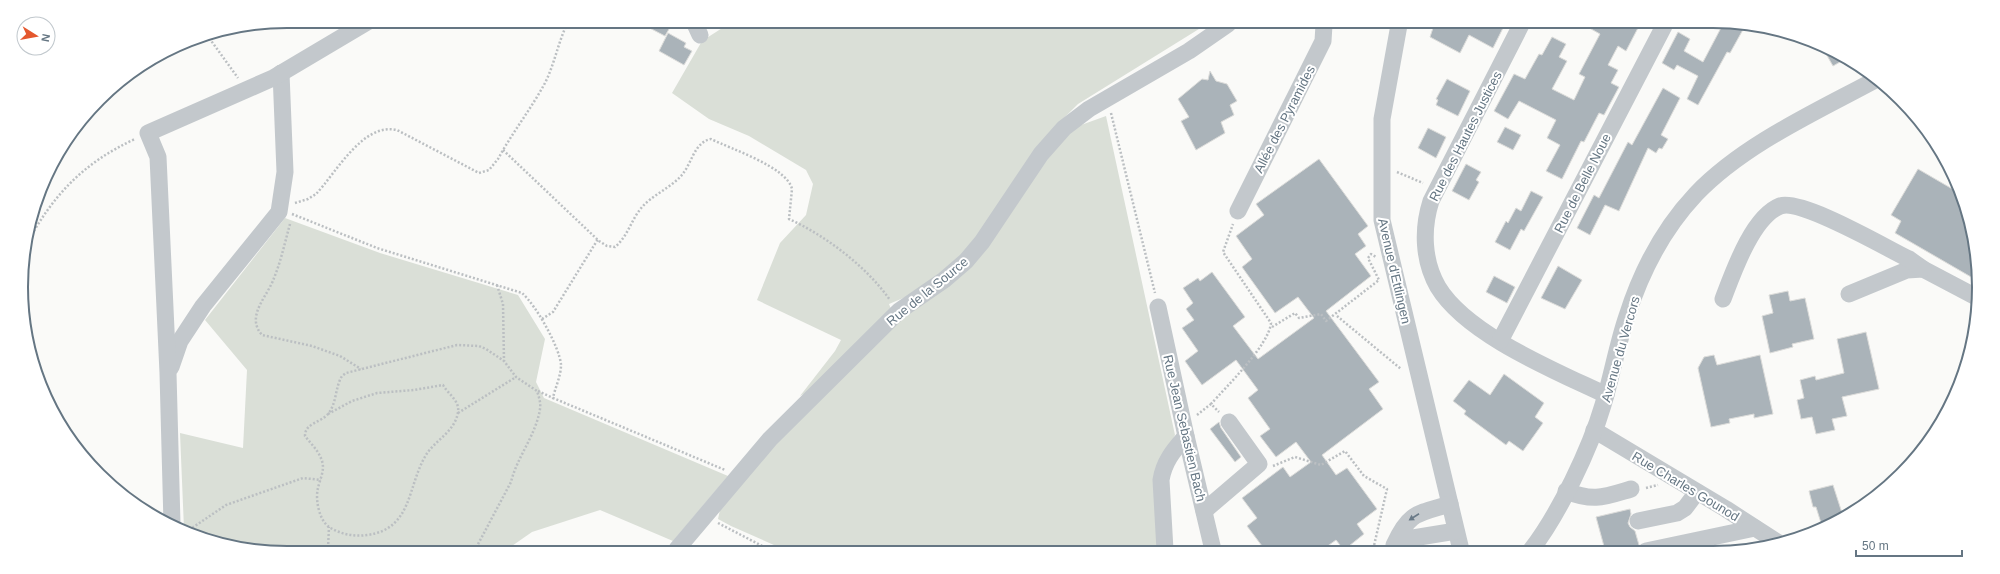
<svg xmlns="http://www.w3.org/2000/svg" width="2000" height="574" viewBox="0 0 2000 574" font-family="Helvetica,sans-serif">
<rect width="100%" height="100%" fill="#fafaf8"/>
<g fill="#dadfd7">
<path d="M730,23l477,1 -129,80 -28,28 -70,102 -34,39 -38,23 -19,8 2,5 -82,82 -9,5 35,-45 6,-11 -84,-40 23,-57 26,-28 7,-31 -7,-14 -57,-34 -40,-17 -37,-26 30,-52z"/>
<path d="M1106,116l69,319 -20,43 3,72 -375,-1 -52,-23 -13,-7 2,-9 53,-69 144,-137 113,-123 40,-52z"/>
<path d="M285,218l95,35 138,42 27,44 -9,43 8,16 184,78 -55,65 -73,-31 -68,22 -23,16h-274l-51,-19 -4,-96 63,15 4,-78 -42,-50z"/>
</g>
<g fill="#aab3b9" stroke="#dcdcda">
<path d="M638,22h35l-8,14z"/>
<path d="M1434,25h63l6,3 -10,20 -24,-13 -9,18 -30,-16z"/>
<path d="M1584,25l55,1 -13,25 -8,-5 -10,19 10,5 -7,13 8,4 -15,28 -5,-2 -15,29 -3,-1 -19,38 -16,-8 14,-26 -13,-7 9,-18 -37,-19 -11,18 -14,-8 20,-37 11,5 14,-25 3,1 10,-18 14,7 -7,13 8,4 -15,28 22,11 11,-23 -6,-3 21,-40z"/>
<path d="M1722,26h23l-15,27 -3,-1 -29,53 -11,-6 11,-23 -21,-11 -3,5 -12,-7 16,-31 12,7 -6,12 19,11z"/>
<path d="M668,33l18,10 -2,4 8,4 -8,14 -25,-14z"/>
<path d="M1821,45l26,13 -14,8z"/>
<path d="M1210,71l6,10 11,3 10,17 -7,4 4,10 -13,7 4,11 -29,17 -15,-29 8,-4 -11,-18 24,-20 6,1z"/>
<path d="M1447,79l23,12 -12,25 -22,-11 2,-5 -2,-1z"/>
<path d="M1663,88l17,10 -19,37 7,4 -6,10 -3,-1 -3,5 -8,-5 -29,63 -14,-6 -15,30 -13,-7 17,-33 5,3 29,-56 4,3z"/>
<path d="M1505,127l16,8 -8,15 -16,-8z"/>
<path d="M1428,128l18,9 -10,21 -18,-10z"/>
<path d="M1319,159l49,67 -10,8 8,12 -11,8 16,22 -45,35 53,71 -10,7 14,20 -61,46 14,20 11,-7 30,41 -20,15 7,10 -20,16 -8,-10 -14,10h-57l-18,-24 10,-8 -15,-20 41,-31 7,10 21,-15 -15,-20 -20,15 -16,-21 10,-7 -22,-31 10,-8 -22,-30 -34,25 -17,-24 13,-10 -16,-23 12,-8 -8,-11 7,-6 -10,-15 15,-10 2,3 12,-9 33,45 -12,9 25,33 56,-41 -16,-21 -23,16 -33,-46 10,-8 -16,-23 28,-21 -8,-11z"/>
<path d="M1466,164l15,8 -5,8 3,2 -10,18 -17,-9z"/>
<path d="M1918,169l43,25 13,41 4,46 -83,-48 6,-12 -10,-6z"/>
<path d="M1531,191l12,6 -19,34 -3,-2 -11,21 -15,-8 11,-21 2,2 8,-15 5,3z"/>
<path d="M1558,266l24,14 -17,29 -24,-11z"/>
<path d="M1494,276l21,11 -8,16 -21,-11z"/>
<path d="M1788,291l2,10 15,-3 9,41 -22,5 1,3 -23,6 -8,-37 11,-3 -4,-18z"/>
<path d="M1866,332l13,57 -37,8 5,19 -15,3 3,11 -19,4 -4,-17 -11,2 -4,-19 7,-2 -4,-18 15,-4 1,4 28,-7 -7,-34z"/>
<path d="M1714,355l3,10 43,-10 13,59 -19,4v-4l-25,5 1,4 -19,4 -13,-59 6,-11z"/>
<path d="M1504,374l40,29 -9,14 8,6 -20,28 -14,-10 -3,4 -42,-31 2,-3 -13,-10 16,-21 21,15z"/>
<path d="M1219,422l2,6 20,29 -6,5 -25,-33z"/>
<path d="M1833,485l10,31 -9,7 -12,3 -6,-19h-3l-4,-16z"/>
<path d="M1630,509l1,5 -3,9 2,4 5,4 4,14 -3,6 -31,-1 -9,-33z"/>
</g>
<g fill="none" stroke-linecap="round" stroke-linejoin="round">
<g stroke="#bbbfc2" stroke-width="2.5" stroke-dasharray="2 2" stroke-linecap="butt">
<path d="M207,35l31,43"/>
<path d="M1111,113l44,180"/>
<path d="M503,150l96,91 8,5 8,1c14,-12 16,-28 28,-41 10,-11 27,-18 38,-30 11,-12 13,-34 30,-37 20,10 76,28 81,50l-3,30c37,17 77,47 101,81"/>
<path d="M1397,172l26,11"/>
<path d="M295,203l13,-4 8,-5c20,-21 47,-72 81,-64l82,43 10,-3 9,-11c14,-26 33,-50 47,-76 10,-20 13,-41 23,-61"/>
<path d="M292,214l85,34 145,45c14,12 38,55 39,72 0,11 -6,23 -8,33l172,72"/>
<path d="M290,224c-5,18 -9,37 -16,54 -6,18 -29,38 -12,57l50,11 28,10 21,13"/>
<path d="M26,245c27,-50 57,-82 109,-106"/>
<path d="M497,285l6,19 1,57"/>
<path d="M1337,316l64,53"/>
<path d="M542,319l11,-7 45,-73"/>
<path d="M1272,327l23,-14 4,5 22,-4 5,7 53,-41 -11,-22 3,-4 5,3"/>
<path d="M538,391l15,7"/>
<path d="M1211,404c15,-17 58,-59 60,-81l-48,-71 10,-28"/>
<path d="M458,413l58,-36"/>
<path d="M328,414l24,-13 25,-8 37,-3 29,-5c5,9 17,16 15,27 -3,20 -23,28 -32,43 -19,31 -13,74 -59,80 -13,2 -27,-1 -38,-8 -10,-7 -14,-28 -11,-39 2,-9 7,-18 4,-27 -3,-10 -11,-17 -17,-25 0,-13 15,-13 23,-22 9,-11 7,-27 14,-38l4,-3 111,-28 22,1 7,3 18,12 12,16 21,14c2,6 4,12 3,18 -4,26 -23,48 -29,73l-35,66"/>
<path d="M1197,415l14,-11 8,8"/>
<path d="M1273,466l22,-9 26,8 24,-14 19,25 23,13 -14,61"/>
<path d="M1646,488l12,-3"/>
<path d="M718,523l50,26"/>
<path d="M189,530l37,-25 77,-27 18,2"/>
<path d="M328,548l1,-21"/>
</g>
<g stroke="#c3c8cc" stroke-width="17">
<path d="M694,22l6,13"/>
<path d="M1399,25l-17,94v101l79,330"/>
<path d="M1521,25l-90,176c-9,28 -8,60 7,86 29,48 118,84 168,108"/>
<path d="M1238,211l85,-170 1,-16"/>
<path d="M1849,294l58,-24 16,-1 55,29"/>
<path d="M1723,299c10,-26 29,-82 57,-93 21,-8 106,42 129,53l14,10"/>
<path d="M1158,307l28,129 27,114"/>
<path d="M1500,341l164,-315"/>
<path d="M171,367l9,-26 23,-35 76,-94 6,-40 -4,-99"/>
<path d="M1594,430l132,79 51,33"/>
<path d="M1566,491c28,11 38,6 65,-2"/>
<path d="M1450,504c-33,10 -41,8 -56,41l19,-7 43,-7"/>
<path d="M1204,511l55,-47 -30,-42"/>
<path d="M1638,521l39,-8 8,-5 12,-16"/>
<path d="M172,524l-4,-151 -10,-216 -10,-24 125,-55 96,-57"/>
<path d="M677,549l93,-110 129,-128 45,-31 22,-19 16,-19 59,-88 23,-26 25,-19 100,-58 39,-27"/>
<path d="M1165,550l-4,-70c3,-19 13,-30 25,-44"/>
<path d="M1531,550c28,-36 59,-101 72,-145 9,-29 14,-60 24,-89 14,-44 37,-88 69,-122 48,-50 120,-82 181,-115"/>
<path d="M1646,551l109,-23"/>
</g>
</g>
<defs><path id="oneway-solid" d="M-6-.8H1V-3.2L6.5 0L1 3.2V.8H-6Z"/></defs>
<use fill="#6a7a87" href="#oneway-solid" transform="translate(1414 517) rotate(147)"/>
<g text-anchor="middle" stroke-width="4" stroke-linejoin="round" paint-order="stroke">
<g font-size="13" fill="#657683" stroke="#fff">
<text transform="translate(1284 119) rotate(-63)" y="5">Allée des Pyramides</text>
<text transform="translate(1465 136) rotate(-63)" y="5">Rue des Hautes Justices</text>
<text transform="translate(1582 183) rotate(-63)" y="5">Rue de Belle Noue</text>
<text transform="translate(1395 271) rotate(77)" y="5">Avenue d'Ettlingen</text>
<text transform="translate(927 291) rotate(-39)" y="5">Rue de la Source</text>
<text transform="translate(1620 349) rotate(-74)" y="5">Avenue du Vercors</text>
<text transform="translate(1185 428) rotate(77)" y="5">Rue Jean Sebastien Bach</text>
<text transform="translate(1686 486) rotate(31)" y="5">Rue Charles Gounod</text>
</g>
</g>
<path d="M0 0H2000V574H0ZM287 28H1713A259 259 0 0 1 1972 287V287A259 259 0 0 1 1713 546H287A259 259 0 0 1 28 287V287A259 259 0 0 1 287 28Z" fill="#fff" fill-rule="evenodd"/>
<path fill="none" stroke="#657683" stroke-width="2" d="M287 28H1713A259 259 0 0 1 1972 287V287A259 259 0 0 1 1713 546H287A259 259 0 0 1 28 287V287A259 259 0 0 1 287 28Z"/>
<g transform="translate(36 36) rotate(101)"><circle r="19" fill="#ffffff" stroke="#c1c8cd"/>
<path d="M0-3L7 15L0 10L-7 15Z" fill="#e4572e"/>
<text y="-6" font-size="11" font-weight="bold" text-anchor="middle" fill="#657683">N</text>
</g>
<path d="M1856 550v6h106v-6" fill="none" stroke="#657683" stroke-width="2"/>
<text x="1862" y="550" font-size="12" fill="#657683" stroke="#ffffff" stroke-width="3" paint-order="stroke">50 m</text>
</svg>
